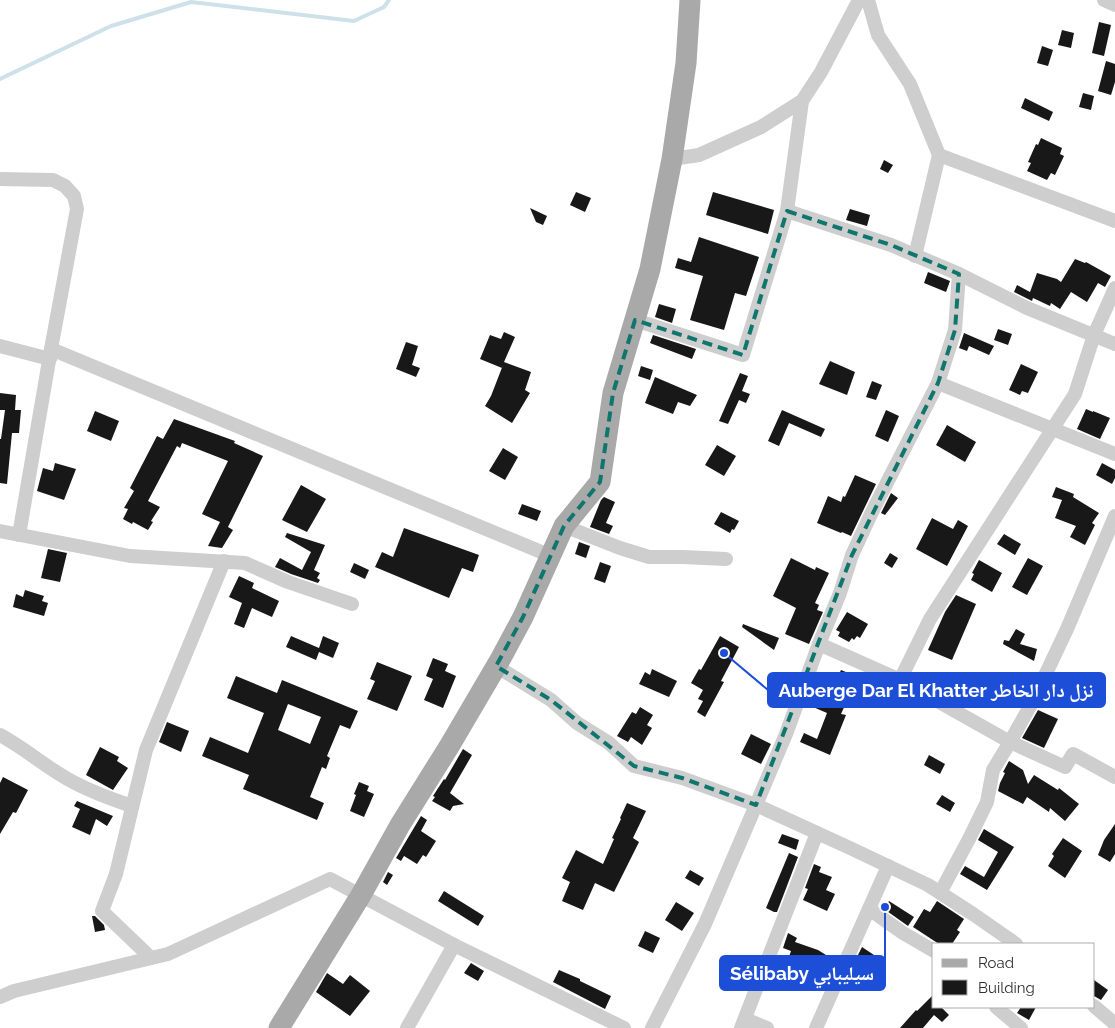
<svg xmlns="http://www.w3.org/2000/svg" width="1115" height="1028" viewBox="0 0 1115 1028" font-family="Raleway,'Noto Naskh Arabic',sans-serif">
<rect width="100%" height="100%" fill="#fff"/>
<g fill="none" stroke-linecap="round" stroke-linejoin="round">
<path stroke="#cee1ea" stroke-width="4" d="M0,79l111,-53 80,-24 163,19 30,-14 5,-7"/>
</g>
<g fill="#181818" fill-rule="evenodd">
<path d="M1099,22l12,3 -7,31 -12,-3z"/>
<path d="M1062,30l12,3 -3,15 -13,-3z"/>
<path d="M1042,46l11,4 -5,16 -11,-3z"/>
<path d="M1106,61l9,3v18l-4,13 -13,-4z"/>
<path d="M1083,93l11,3 -3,14 -12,-3z"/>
<path d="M1025,98l28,14 -4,9 -28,-13z"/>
<path d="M1041,138l21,10 -2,6 4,2 -9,19 -4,-2 -4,7 -20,-9 4,-8 -3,-1 8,-18 2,1z"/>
<path d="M884,160l9,5 -5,8 -8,-4z"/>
<path d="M576,192l15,6 -6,14 -15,-7z"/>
<path d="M713,192l61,18 -6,24 -62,-19z"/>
<path d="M530,208l17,8 -4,9 -7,-3z"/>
<path d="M850,209l20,6 -3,11 -21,-6z"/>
<path d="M699,237l60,20 -13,39 -11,-3 -11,37 -34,-10 13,-44 -28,-8 3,-10 13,4z"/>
<path d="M1075,259l10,4 1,-1 25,14 -6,11 -7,-4 -11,19 -16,-10 -11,17 -9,-6 -1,3 -17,-8 -1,3 -18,-9 3,-7 13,7 7,-19 20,6 4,3z"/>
<path d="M928,272l22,9 -4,11 -22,-9z"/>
<path d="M659,304l17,5 -4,14 -17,-6z"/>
<path d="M998,329l14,5 -4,11 -14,-5z"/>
<path d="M504,332l11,5 -11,25 27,10 -6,18 5,3 -18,30 -27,-17 6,-10 12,-31 -1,3 -22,-9 10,-24 11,4z"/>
<path d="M964,333l30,13 -5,9 -20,-9 -2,5 -8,-3z"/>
<path d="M653,335l43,14 -4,10 -42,-16z"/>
<path d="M406,342l12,4 -6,19 8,3 -4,9 -20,-8z"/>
<path d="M830,361l25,11 -8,23 -28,-11z"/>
<path d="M1021,364l17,8 -10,21 -6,-2 -2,4 -11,-5z"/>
<path d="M641,366l12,4 -3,10 -12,-4z"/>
<path d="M740,373l8,3 -6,15 8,3 -4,9 -7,-3 -11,24 -9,-3z"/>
<path d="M655,377l42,18 -7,11 -12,-4 -5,12 -28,-11z"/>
<path d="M872,381l10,4 -6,15 -10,-3z"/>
<path d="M0,393l16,2 -1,15h6l-2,23h-7l-5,51 -7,-1v-44h1l4,-29h-5z"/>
<path d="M1086,409l7,3v-1l17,7 -10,21 -23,-10z"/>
<path d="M782,410l43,19 -4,8 -32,-14 -10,23 -11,-5z"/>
<path d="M886,410l13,6 -11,26 -13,-6z"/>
<path d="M95,411l24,10 -8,20 -24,-10z"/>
<path d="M174,419l61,22 -1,2 29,13 -35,71 5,3 -11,18 -14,-2 12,-24 -18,-8 26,-53 -46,-18 -2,5 -3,-2 -29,55 12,6 -9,14 2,1 -5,8 -15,-8 -1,2 -9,-5 5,-10 -4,-1 10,-17 -4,-3 27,-52 6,3z"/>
<path d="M947,425l29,17 -11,20 -29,-17z"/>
<path d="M717,445l19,11 -12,20 -19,-11z"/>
<path d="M503,448l15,9 -13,23 -16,-9z"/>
<path d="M55,463l21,6 -12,31 -27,-9 6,-23 10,3z"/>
<path d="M1102,463l13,7v8l-3,6 -16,-9z"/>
<path d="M855,475l21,9 -25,52 -9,-4 -1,1 -24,-10 11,-27 13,6 2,-6 2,1z"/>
<path d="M301,485l25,14 -19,33 -25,-12z"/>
<path d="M1056,487l18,7 -1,3 26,16 -7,10 3,2 -10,20 -15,-8 6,-11 -21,-8 7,-18 -10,-3z"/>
<path d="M891,493l7,5 -13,17 -4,-2z"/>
<path d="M604,497l11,5 -9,21 7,3 -4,8 -19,-7 11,-27z"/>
<path d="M522,504l19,7 -4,10 -19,-7z"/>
<path d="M721,512l18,9 -5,9 -2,-1 -2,4 -16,-9z"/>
<path d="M932,518l21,11 5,-9 10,6 -21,40 -31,-17z"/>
<path d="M404,528l75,27 -6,17 -11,-4 -13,30 -74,-31 7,-15 11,5z"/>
<path d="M287,533l38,12 -11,25 6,3 -3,5 3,2 -2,3 -27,-9 -16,-7 5,-9 22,12 9,-18 -26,-15z"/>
<path d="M1004,534l17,10 -6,11 -18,-11z"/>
<path d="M579,542l11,4 -4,12 -11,-4z"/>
<path d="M48,549l19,4 -7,29 -19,-4z"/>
<path d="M890,553l8,5 -6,10 -8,-5z"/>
<path d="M791,558l24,12 1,-3 13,6 -14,30 4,2 -2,5 6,2 -14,32 -24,-10 11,-26 -23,-12z"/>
<path d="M1028,558l15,8 -16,29 -15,-8z"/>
<path d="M979,560l23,13 -10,19 -21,-12 3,-6 -2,-1z"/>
<path d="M600,562l11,4 -6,17 -11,-4z"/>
<path d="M354,563l15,7 -4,9 -15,-7z"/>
<path d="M239,576l15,7 -2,5 27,13 -7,16 -20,-9 -8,20 -10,-4 8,-21 -13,-6z"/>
<path d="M25,590l19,6 -2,5 6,2 -4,13 -31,-9 3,-13 7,3z"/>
<path d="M956,595l20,9 -24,56 -24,-10 17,-38z"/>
<path d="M847,612l21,12 -8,14 -3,-2 -3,4 -2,-2 -3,4 -11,-6 2,-4 -4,-2z"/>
<path d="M743,624l36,14 -5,12 -32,-23z"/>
<path d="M1016,629l9,5 -5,10 17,5 -3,12 -31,-17 1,-4 5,1z"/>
<path d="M291,636l28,12 4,-12 16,7 -6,15 -14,-6 -3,8 -30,-13z"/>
<path d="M720,636l19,11 -18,34 3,1 -19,35 -8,-5 6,-11 -5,-2 5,-9 -12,-7 8,-14 2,1z"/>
<path d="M433,658l15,6 -3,7 11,5 -13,32 -19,-8 9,-21 -7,-3z"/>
<path d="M377,662l35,14 -15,35 -30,-12 8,-18 -5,-2z"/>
<path d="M652,669l25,12 -8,16 -30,-13 6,-12 5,3z"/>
<path d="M841,670l17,7 -17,37 5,1 -16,40 -30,-13 4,-9 13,6 10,-26 -14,-6 6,-16 10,5z"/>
<path d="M236,676l41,17 5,-13 76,31 -8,18 -10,-4 -13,31 3,2 -4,11 -4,-2 -12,30 14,6 -7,17 -74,-31 6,-14 -47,-19 8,-19 38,16 16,-40 -37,-15zM288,704l33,13 -11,27 -32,-14z"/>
<path d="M640,707l13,8 -6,10 5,3 -10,17 -11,-8 -3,5 -11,-6 15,-24 4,2z"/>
<path d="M1038,710l20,9 -14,29 -22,-10z"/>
<path d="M167,722l22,9 -8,21 -22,-10z"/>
<path d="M751,734l20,10 -10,20 -20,-10z"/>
<path d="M100,747l19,10 -2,4 11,7 -15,22 -27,-15z"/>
<path d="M463,749l9,6 -22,38 14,11 -11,2 -3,5 -18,-10 3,-4 -2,-1 11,-17 1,1z"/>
<path d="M929,755l16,9 -5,10 -16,-9z"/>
<path d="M1009,761l14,9 5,14 6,-9 24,15 1,-2 20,16 -14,17 -15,-13 -1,4 -22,-15 -4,7 -25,-13 2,-8 5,-10 -2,-1z"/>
<path d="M3,777l25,13 -12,23 -3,-1 -13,22v-51z"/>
<path d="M359,782l10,4 -2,5 7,3 -10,23 -14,-6 6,-16 -2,-1z"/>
<path d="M942,795l13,8 -5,9 -14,-8z"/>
<path d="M77,801l36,15 -6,10 -11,-7 -6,16 -18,-8 8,-18 -6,-3z"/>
<path d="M627,803l19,8 -13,27 6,4 -25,50 -19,-9 -12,27 -21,-9 8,-19 -8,-4 14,-28 27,14 11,-25 -2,-1 9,-19 -1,-1z"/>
<path d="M421,816l6,4 -6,11 15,10 -10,16 -3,-2 -6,9 -13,-8 -3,5 -5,-3z"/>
<path d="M1115,824v30l-5,8 -12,-7 6,-15z"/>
<path d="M984,829l30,18 -27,43 -27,-16 5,-8 19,11 14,-25 -20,-12z"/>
<path d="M782,834l17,6 -3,10 -18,-7z"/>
<path d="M1063,838l19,13 -17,27 -17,-12 6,-10 -2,-2z"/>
<path d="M789,853l9,4 -21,55h-3l-8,-4z"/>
<path d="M814,864l7,3 -2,5 13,5 -6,13 9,4 -8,17 -24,-11 5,-11 -3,-1z"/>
<path d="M690,870l14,8 -5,8 -14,-8z"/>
<path d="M388,872l5,3 -6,10 -4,-3z"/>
<path d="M444,891l40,25 -6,10 -40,-25z"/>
<path d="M889,901l25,16 -6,9 -24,-17z"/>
<path d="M937,901l27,18 -7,11 3,2 -8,12h-13l-26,-17 11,-18 6,3z"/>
<path d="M676,902l18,11 -12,18 -17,-11z"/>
<path d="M92,916h3l9,9 1,5 -10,2z"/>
<path d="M645,931l15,7 -7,15 -15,-7z"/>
<path d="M788,933l9,5 -2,4 23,8 8,5 -5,9 -15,-9 -10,29 -15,-5 10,-28 -8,-3z"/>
<path d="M862,947l18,12 -6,9 -17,-11z"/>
<path d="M471,963l13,8 -6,10 -14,-8z"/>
<path d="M559,970l21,9v2l31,15 -6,13 -52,-27z"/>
<path d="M327,973l16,11 7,-9 20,16 -20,25 -34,-24z"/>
<path d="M1094,980l14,10 -7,10 -7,-4z"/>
<path d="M934,994v13h7l8,8 -7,7 -8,-7 -11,13h-23l16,-18 1,1z"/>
<path d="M1021,1007h15l-7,13 -12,-7z"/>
</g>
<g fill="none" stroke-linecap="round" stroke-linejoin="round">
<g stroke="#cecece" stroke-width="14">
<path d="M868,0l10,35 32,49 29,71 -24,101"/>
<path d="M1104,0l11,5"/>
<path d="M939,155l176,66"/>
<path d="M672,159l27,-4 62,-28 41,-26 19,-29 38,-72"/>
<path d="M0,179l53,1 12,6 9,10 3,13 -26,140 -32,186"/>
<path d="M787,211l104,34 68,29 68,34 88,36"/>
<path d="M635,320l108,35 44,-144 15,-110"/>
<path d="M0,346l50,13"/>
<path d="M51,349l500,207"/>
<path d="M938,383l177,71"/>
<path d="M564,526l56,22 29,9h34l43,2"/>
<path d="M0,531l130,25 115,7 43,19 64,22"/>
<path d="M819,644l81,36 30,-61 145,-225 19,-59 21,-47"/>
<path d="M496,666l55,34 26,23 32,20 25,23 48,12 74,27 94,43 78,37 45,29 43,30"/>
<path d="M900,680l110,62 55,25 8,-13 42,23"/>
<path d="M0,735c22,12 40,27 61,40 22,14 47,23 71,31"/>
<path d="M940,893l29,-54 18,-37 6,-32 17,-28 23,-41 34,-72 48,-113"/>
<path d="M869,909l34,24 31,18"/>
<path d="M151,958l-49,-47 14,-37 30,-124 78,-189"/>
<path d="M0,997l14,-6 154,-37 162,-75 124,66 170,83"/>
<path d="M1094,1006l21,18"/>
<path d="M996,1007l25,21"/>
<path d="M745,1019l22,9"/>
<path d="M407,1028l47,-83"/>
<path d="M652,1028l53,-104 51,-119 30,-71 33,-90 21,-51 12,-38 20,-43 66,-129 17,-53 4,-56"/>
<path d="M741,1028l76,-195"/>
<path d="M816,1028l72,-162"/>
</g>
<path stroke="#a9a9a9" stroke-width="21" d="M279,1028l82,-133 39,-70 50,-80 51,-87 22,-41 41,-91 36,-44 13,-89 37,-124 22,-110 14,-96 4,-63"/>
</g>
<path fill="none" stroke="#0f766e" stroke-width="4" stroke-dasharray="10 6" stroke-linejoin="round" d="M787,211l104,34 68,29 -4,56 -17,53 -86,172 -96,250 -74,-27 -48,-12 -83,-66 -55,-34 27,-49 41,-91 36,-44 13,-89 22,-73 108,35z"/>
<path fill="none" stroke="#1d4ed8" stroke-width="2" d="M724 653L768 690M885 907L885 973"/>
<g fill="#1d4ed8" stroke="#fff" stroke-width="2">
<circle cx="724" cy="653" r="5"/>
<circle cx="885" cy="907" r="5"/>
</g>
<g fill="#1d4ed8" stroke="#1d4ed8" stroke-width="2">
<rect x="768" y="673" width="337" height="34" rx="5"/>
<rect x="720" y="956" width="165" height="34" rx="5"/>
</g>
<g font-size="19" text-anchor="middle" font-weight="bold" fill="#fff">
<text x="936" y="697">Auberge Dar El Khatter نزل دار الخاطر</text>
<text x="802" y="980">Sélibaby سيليبابي</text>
</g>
<rect x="932" y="943" width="162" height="65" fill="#ffffff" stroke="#adadad"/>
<rect x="942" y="959" width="25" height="8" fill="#a9a9a9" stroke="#adadad"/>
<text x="978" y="968" font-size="15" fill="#313131">Road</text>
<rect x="942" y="980" width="25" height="15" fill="#181818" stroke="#adadad"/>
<text x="978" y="993" font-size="15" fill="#313131">Building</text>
</svg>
